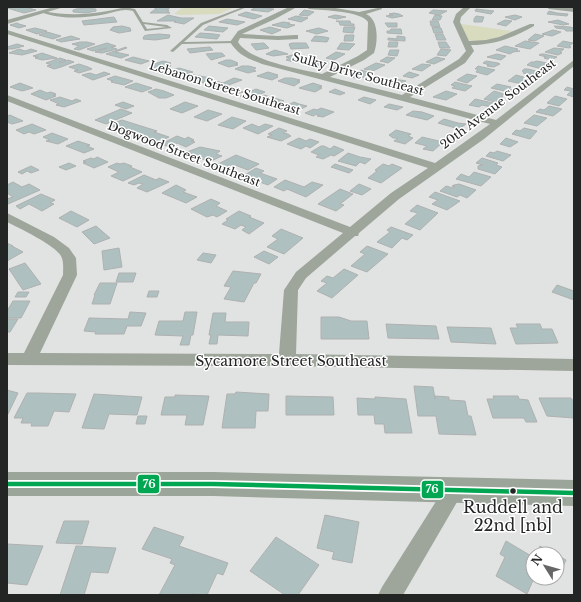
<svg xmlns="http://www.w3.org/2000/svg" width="581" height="602" viewBox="0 0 581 602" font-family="'Libre Baskerville',serif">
<rect width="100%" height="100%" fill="#e0e3e2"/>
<g fill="#d9dbbe">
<path d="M183,7h52l-16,7 -37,1 -8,-1z"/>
<path d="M461,24l51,7c-15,7 -27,12 -44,9z"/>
</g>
<g fill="#aec0bf" stroke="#afb1b0">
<path d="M25,7l11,3 -12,3 -17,-5z"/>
<path d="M154,7h17l-5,3h3l-1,2 2,1h-20l4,-3h2z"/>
<path d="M256,7l18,2 -6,3 -17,-2z"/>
<path d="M87,8l9,1v2l-10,2 -13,-1v-2l3,-1z"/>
<path d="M476,9l18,2 -3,3 -16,-3z"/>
<path d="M304,10l6,1 4,1 -6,4 -9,-1z"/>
<path d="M433,10l14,1 -8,4 -10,-2z"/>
<path d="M549,11l8,2 11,1 -1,2 -20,-2z"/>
<path d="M246,12l16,4 -8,3 -16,-4z"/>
<path d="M394,13l5,1 4,2 -11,2 -6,-2 7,-1 -4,-1z"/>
<path d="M168,15l13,3h13l-10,6 -10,-2 2,-1h-19z"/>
<path d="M335,15l6,1 5,1 -9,2 -9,-2z"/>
<path d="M435,15l7,1 -2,4h-8z"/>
<path d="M515,15l7,2 -7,3 -10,-3z"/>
<path d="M296,16l12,2 -7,4 -13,-3z"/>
<path d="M476,16l8,1 -2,5h-8v-3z"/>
<path d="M114,17l3,5 -33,3 -2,-4z"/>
<path d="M227,19l18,3 -8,3 -18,-3z"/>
<path d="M505,20l7,1 -6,5 -9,-2z"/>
<path d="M558,20l11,4 -6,1 -15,-3z"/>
<path d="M336,21h14l1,3h3v2l-14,-1 -1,-3z"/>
<path d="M430,21h8l2,6 -9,-1z"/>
<path d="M283,22l7,1 -2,1 7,1 -8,3 -15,-3z"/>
<path d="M17,23l2,1 7,2 -7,2 -9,-3z"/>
<path d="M385,23h12v4h-9z"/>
<path d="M122,26l8,2 1,3 -12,2 -9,-3 3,-3z"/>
<path d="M209,26l19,2 -5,4 -19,-2z"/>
<path d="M554,26l16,1 4,1v3h-8l-2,-2 -8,-1z"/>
<path d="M270,27l11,3 -9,4 -12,-4z"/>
<path d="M344,27h11l-2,6 -10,-1z"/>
<path d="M432,27l9,1 2,5h-9z"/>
<path d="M35,28l12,3 -10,3 -11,-4z"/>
<path d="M319,28l9,3 -11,3 -11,-3z"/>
<path d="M391,29h10l1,5 -15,-1v-2h3z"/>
<path d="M553,30l8,2 -9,4 -10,-2z"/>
<path d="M47,32l14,4 -8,3 -14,-4z"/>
<path d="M200,33l14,1 6,1 -3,4 -22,-2z"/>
<path d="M159,34l11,1 -1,3 -14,2 -12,-1 1,-3 3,-1z"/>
<path d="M435,34h8l3,6h-9z"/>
<path d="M535,34l9,2 -9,5 -7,-1z"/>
<path d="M345,35h9l-1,6h-9z"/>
<path d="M71,36l9,3 -19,3 -5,-2z"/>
<path d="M315,36l10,1 4,1 -2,4 -16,-1z"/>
<path d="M397,36l8,1v4l-17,-1v-2l9,1z"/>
<path d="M525,41l14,2 -9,6 -15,-3z"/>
<path d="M563,41l10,2 -4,3 2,1 -2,1 -12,-2z"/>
<path d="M80,42h7l8,2 -16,6 -5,-1 5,-3 -7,-2z"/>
<path d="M389,42h9l-1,5h-9z"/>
<path d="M438,42h8l4,6h-10z"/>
<path d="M107,43l9,3 -5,1 6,2 -15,4 -7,-1 12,-4 -14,3 -6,-2z"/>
<path d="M264,43l5,5 -13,2 -5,-6z"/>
<path d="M292,43h14l3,5 -18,1 -2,-5z"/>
<path d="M341,43h3l11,1 -6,6 -12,-1z"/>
<path d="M17,44l7,2 -11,3h-6v-2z"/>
<path d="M505,46l13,3 -2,2h4l-7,1 -3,2 -14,-4z"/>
<path d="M126,47l1,1 -12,4 14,3 -8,3 -15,-4z"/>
<path d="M210,47l3,3 -23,3 -3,-4z"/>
<path d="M554,48l10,1 -4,3 2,1 -4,2 -13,-3z"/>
<path d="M19,49l6,2 6,-2 6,2 -15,4 -13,-2z"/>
<path d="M441,49l10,1 -5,6 -9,-1z"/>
<path d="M275,50l13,4 -15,2 -7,-2z"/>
<path d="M390,50h9l-2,6 -9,-1z"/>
<path d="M336,52l9,2 -11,6 -8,-2z"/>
<path d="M42,53l15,5 -15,2 -7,-2 3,-1 -5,-1z"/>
<path d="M216,53h6l3,3 -14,4 -5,-6z"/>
<path d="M497,54l9,2 -5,4 -14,-3z"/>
<path d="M541,54h3l13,3 -6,3 -7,-2 2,-1 -7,-2z"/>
<path d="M292,55l14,3 -12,4 -8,-2 3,-2 -3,-1z"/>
<path d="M133,57l16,4 -8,3 -16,-4z"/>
<path d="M387,57l8,1 -7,5 -8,-2z"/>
<path d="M436,57l9,2 -11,5 -8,-2z"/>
<path d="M60,58l6,2 -7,2 1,1 8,-3 6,2 -13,5 -7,2 -7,-3 4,-1 -5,-2z"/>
<path d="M226,60h5l7,3 -3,1 3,1 -9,2 -11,-4z"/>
<path d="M319,60l9,2 -10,6 -9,-2 4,-3h-3z"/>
<path d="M163,61l8,2 -4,2 4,1 -12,5 -10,-3 5,-2 -4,-1z"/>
<path d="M486,61l12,2 2,1 -6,3 -7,-1 2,-1 -6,-2z"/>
<path d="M537,61l10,2 -5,3 3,1 -3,2 -15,-4 4,-3h3z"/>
<path d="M376,63l9,2 -12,6 -9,-2z"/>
<path d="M79,64l9,3 4,2 -13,4 -5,-2 4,-1 -9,-3z"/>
<path d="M422,64l9,1 -9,6 -10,-2z"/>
<path d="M242,66h7l7,2 -3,2 3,1 -8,2 -13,-4z"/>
<path d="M478,66l17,4 -8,5 -11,-3 2,-3h-3z"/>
<path d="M179,68l14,4 -16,5 -6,-2 7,-2 -6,-3z"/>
<path d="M524,69h4l8,2 -3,4 -10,-2 1,-1 -2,-1z"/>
<path d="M361,70l11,3 -12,6 -10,-2z"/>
<path d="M104,72l6,2 -17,6 -11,-5 8,-2 6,2z"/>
<path d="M268,72l10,3 -2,1 2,1 -6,3 -15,-4z"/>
<path d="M409,72l10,3 -7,3 -9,-2z"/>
<path d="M467,74l10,2 -10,7 -10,-3z"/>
<path d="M194,75l17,3 -3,1 3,1 -7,3 -19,-5z"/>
<path d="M516,75l11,3 -3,2 2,1 -4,3 -14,-3z"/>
<path d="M115,76l18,5 -9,4 -13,-3 2,-1 -6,-2z"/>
<path d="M234,78l8,2 -24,9 -10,-4 8,-4 7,2z"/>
<path d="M285,78h7l8,2 -3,1 3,1 -6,4 -16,-5z"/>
<path d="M394,79l12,2 -12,6 -10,-3z"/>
<path d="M455,82l8,2 9,2 -7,5 -13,-3 3,-2 -4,-1z"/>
<path d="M20,83l13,5 -11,3 -12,-4z"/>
<path d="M136,83l16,5 -10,4 -17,-5z"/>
<path d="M313,83l9,3 -3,1 3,1 -7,4 -16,-4z"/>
<path d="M497,84l14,3 -2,2 4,1 -4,2 -18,-4z"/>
<path d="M228,87l15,5 -7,2 -15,-4z"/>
<path d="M567,87l7,2v8l-7,-2 4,-4 -7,-1z"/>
<path d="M156,89l8,2 10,4 -8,3h-7l-11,-6z"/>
<path d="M256,89l9,3 -16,7 -9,-3z"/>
<path d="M335,89l10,4 -5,2 -11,-3z"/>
<path d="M40,90l7,3 4,-1 5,2 -3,1 3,1 -10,4 -15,-6z"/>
<path d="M446,91l11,3 -11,6 -13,-3z"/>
<path d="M494,91l10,3 -3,2h2l-2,2h2l-8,4 -11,-3z"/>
<path d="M264,95l20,6 -7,3 -23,-4z"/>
<path d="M555,96l12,3 -8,7 -12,-3z"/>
<path d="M60,97l12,4 4,-2 5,2 -17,6 -8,-2 3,-1 -9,-4z"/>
<path d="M364,97l12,3 -6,4 -12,-4z"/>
<path d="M475,99l18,4 2,1 -4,3 -9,-2 -3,2 -10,-2z"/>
<path d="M123,102l11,4 -8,3 -11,-4z"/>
<path d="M185,102l13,4 -16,7 -12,-4z"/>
<path d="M294,102l5,2 8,2 -10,5 -8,-2 2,-2 -5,-1z"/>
<path d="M389,104l9,2 5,1 -6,3 -13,-3z"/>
<path d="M549,106l13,3 -9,7 -17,-4 4,-3 4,1z"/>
<path d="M321,108l13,4 -11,5 -6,-1 2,-1 -2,-1 -4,2 -8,-3 9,-4 3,1z"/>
<path d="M121,109l11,4 -26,11 -11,-4z"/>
<path d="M208,110l14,4 -15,7 -13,-4z"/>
<path d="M413,111l9,1 12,4 -7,4 -21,-5z"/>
<path d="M10,115l13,6 -11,3 -5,-2v-6z"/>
<path d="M534,115l13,3 -10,8 -13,-3z"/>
<path d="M232,117l14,4 -13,8 -15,-4z"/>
<path d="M444,119l14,4 8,1 -7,5 -21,-6z"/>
<path d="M122,120l35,11 -3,1 15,5 -13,6 -47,-18z"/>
<path d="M32,124l14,6 -12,4 -5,-2 -5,2 -8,-4z"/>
<path d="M252,124l7,3 6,-3 8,2 -15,8 -15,-6z"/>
<path d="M279,128l8,3 -4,2 5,1 3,2 -10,5 -14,-4 5,-2 -4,-1z"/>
<path d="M524,128l13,3 -7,8 -18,-5 4,-4 4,1z"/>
<path d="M396,130l15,4 -3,2 5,2 -8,6 -11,-3 4,-3h-5l-4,-3z"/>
<path d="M52,133l16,6 -10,5 -12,-3 4,-1 -7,-3z"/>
<path d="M177,136l8,3 3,-2 6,3 -3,1 4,1 -9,5 -9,-4 -7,4 -9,-3z"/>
<path d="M422,137l21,5 -10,9 -10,-2 4,-3 -12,-3z"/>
<path d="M299,138l7,3 4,-2 9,3 -9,6 -4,-2 -5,3 -14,-5z"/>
<path d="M506,138l12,4 -8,5 -10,-3z"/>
<path d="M78,141l12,4 -3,1 7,3 -10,4 -18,-7z"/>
<path d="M321,146h3l6,3 4,-3 10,4 -10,6 -3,-1 -8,4 -7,-2 3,-2 -8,-3z"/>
<path d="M200,147l20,4 -4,3 6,2 -13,6 -22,-10z"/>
<path d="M497,151l14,4 -8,6 -17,-5 4,-4 4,1z"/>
<path d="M348,153l12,4 11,2 -6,5 -5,-2 -4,4 -18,-5z"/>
<path d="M236,155l23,9 -11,6 -13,-5 -9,4 -10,-4z"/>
<path d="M97,157l11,5 -14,6 -11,-5 3,-1 -3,-1 8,-3 3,1z"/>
<path d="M482,158l16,5 -2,2 6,2 -7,7 -17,-5v-3l5,-1 -7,-2z"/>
<path d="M69,163l7,3 -10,4 -7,-3z"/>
<path d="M117,163l3,1 4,-1 8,3 -2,1 12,5 -19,9 -12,-5 8,-4 -11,-5z"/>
<path d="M335,164l18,6 -4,3 -18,-6z"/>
<path d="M383,164l6,2 3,-2 10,4 -21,15 -13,-5 9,-7 -2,-1z"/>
<path d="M31,166l8,4 -8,3 -4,-2 -5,3 -4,-2z"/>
<path d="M256,168l8,3 -4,2 17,6 -9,6 -25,-9z"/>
<path d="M474,172l17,5 -10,9 -25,-7 5,-5 8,3z"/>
<path d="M144,175l12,5 3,-2 10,4 -22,10 -10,-4 6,-4 -4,-1 -5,2 -6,-2z"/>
<path d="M285,180l19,7 8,-5 11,3 -17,12 -19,-8 -3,2 -10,-4z"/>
<path d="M13,182l9,5 7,-3 11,6 -32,14 -1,-5 6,-2 -6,-4v-8z"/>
<path d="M359,184l12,5 -9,6 -12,-4z"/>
<path d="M459,184l17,6 -9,8 -7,-3 -3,2 -17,-6 6,-5 7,2 2,-1 -3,-1 2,-1z"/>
<path d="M176,185l10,5 -3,2 14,5 -11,6 -24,-10z"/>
<path d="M340,189l13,5 -13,10 4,1 -8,6 -18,-7z"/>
<path d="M435,192l25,9 -13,9 -15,-6 6,-4 -9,-3z"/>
<path d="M41,194l14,6 -5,3 4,1 -12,7 -13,-7 -9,5 -4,-3z"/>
<path d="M211,199l9,4 -4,3 11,5 -10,6 -4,-2 -6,2 -16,-8z"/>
<path d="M417,205l21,8 -18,17 -15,-6 13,-11 -8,-2z"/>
<path d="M71,211l18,9 -12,7 -18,-9z"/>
<path d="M239,211l12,5 -2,1 15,6 -15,11 -7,-4 4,-3 -5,-2 -6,4 -13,-5 6,-4 -2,-1z"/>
<path d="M96,226l14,12 -16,6 -12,-12z"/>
<path d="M391,227l22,8 -6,5 -5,-2 -10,10 -15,-6 13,-10 -3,-2z"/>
<path d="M281,229l22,9 -19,16 -17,-7 11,-8 -6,-3z"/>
<path d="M7,243l6,3h-1l11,6 -16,9z"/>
<path d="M367,246l21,8 -21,18 -16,-6 14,-12 -5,-2z"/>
<path d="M119,248l3,19 -18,3 -2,-19z"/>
<path d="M264,251l14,6 -9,7 -15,-7z"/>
<path d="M203,253l13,2 -5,8 -14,-3z"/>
<path d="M25,263l16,21 -18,6 -14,-21z"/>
<path d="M344,269l14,6 -26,23 -15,-7 10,-8 -6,-2 6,-5 6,2z"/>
<path d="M233,271l28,3 -5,9h-2l-10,19 -20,-3 7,-12 -7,-1z"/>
<path d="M119,273h17l-3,9h-17z"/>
<path d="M100,283h17l-7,21h-18l3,-9h-1z"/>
<path d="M557,285l17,6v9l-22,-8z"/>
<path d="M149,291h10l-2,6h-10z"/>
<path d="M18,292h11l-3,5h-11z"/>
<path d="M13,301h17l-9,17h-14v-7z"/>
<path d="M130,312l16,1 -5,13h-14l-3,8h-29l1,-2 -12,-1 5,-13 39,1z"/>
<path d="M185,312h12l-4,23h-2l-2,10h-9l3,-9 -28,-1 4,-14h24z"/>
<path d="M213,313h13l-1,9h24l-1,14 -30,-1 -1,9h-8l2,-9h-2z"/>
<path d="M321,317h18l12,4h16l2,18h-48z"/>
<path d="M7,319h11l-8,13h-3z"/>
<path d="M386,324l50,2 3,13 -51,-1z"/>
<path d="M516,324h24l2,5h10l6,14 -42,1 -6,-16h8z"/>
<path d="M447,327l44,1 5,16 -45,-2z"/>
<path d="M414,386l19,1 2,12v-3l14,1v3l16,1 3,15h3l5,19 -37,-1 -3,-18h-18z"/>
<path d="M7,390l11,3 -11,23z"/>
<path d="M236,392l33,2 -1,17h-12l-1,17h-33l5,-34h8z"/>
<path d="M27,393h11l38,1 -7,18 -15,-1 -6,15h-17l1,-3h-11l2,-5h-9z"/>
<path d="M94,394l48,3 -5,18 -28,-1 -5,15 -22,-1z"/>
<path d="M175,395l34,1 -6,29h-18l2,-10h-26l4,-18h10z"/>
<path d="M286,396l47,1 1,18h-48z"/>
<path d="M493,396h25l1,3 9,1 9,22h-11l-2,-4h-31l-6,-19h7z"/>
<path d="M375,397l31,2 6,34h-27l-1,-9h-9l-1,-9h-16l-1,-17 18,1z"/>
<path d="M539,398h32l1,2h2v18l-27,-2z"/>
<path d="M138,416h9l-2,8h-9z"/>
<path d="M325,515l34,7 -7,41 -20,-4 2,-7 -17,-4z"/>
<path d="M64,521h25l-7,23 -26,-1z"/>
<path d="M154,527l30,10 -5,9 49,17 -5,12 -6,-2 -10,22 -16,-1v1h-32l16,-30 -5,-2 2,-4 -30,-10z"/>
<path d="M276,537l43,28 -21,30h-13l-35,-24z"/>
<path d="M506,541l27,16 1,21 -7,16 -31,-18 9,-19 -5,-3z"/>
<path d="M7,544l36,2 -16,39 -20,-2z"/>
<path d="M76,546l40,2 -8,25 -17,-1 -7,23h-24z"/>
<path d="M540,546l14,8h-18z"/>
<path d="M557,555l9,5 -10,21 -5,-3h6z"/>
</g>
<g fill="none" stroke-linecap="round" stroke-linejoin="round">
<g fill="#9ea69b" fill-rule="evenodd">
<path d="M126,7h5l-1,1 5,1 8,13 24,3 5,3 -27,3 -12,-20c-10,-3 -18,1 -27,3 -20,4 -46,6 -65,-2l2,-1c29,6 55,3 83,-4zM144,24l22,3h1l-20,2z"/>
<path d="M243,7h4l-44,18 -19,17 50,-1 1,2 -53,1 -9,8 -3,-1 31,-28z"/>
</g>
<g fill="#9ea69b" fill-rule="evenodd">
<path d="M54,7h10l-57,17v-4z"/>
<path d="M289,7h8l-22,12 -33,15 36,2 17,-1h3v4l-20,1 -38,-2 -2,4c11,19 62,27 84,32l36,-18 9,-6 1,-28c-7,-11 -46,-12 -59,-13l-3,-2h24l29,5 23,-5v2l-16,5c13,5 12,28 8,39l-10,7 -34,17 72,18 57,-36 7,-8 -13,-29 3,-8 8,-7h7l-10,10 -1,5 9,19 17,-1 13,-3 31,-13h4v2c-20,11 -39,19 -63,19l3,6 -9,12 -55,34 86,23 78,-60v6l-90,73 -85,60 -40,34 -1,3h-3l-49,42 -8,12 -2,64 278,5v12l-287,-5 -280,-1v-12h17l39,-78c0,-6 1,-14 -2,-19 -6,-11 -42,-28 -54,-34v-9l47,24 15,11 7,10 1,17 -37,78 239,1 5,-64 12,-18 47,-39 -336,-132v-6l343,132 41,-34 37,-25 -421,-134v-4l428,133 55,-39 -228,-60c-13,-5 -24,-9 -32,-22l8,-11z"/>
<path d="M546,7l28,1v4l-25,-3z"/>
<path d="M454,481l7,3 3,6 -61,105h-25l4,-8 65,-103z"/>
</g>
<path fill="#9ca599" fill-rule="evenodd" d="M7,472h206l361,8v26l-361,-10h-206z"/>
<defs>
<path id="bus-1" d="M7,484h206l361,9"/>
</defs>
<use href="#bus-1" stroke="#fff" stroke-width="8"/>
<use href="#bus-1" stroke="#00a651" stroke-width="4.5"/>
</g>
<circle fill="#232424" stroke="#fff" stroke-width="1.5" cx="513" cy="491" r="3.5"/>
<g text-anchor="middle" stroke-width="3" stroke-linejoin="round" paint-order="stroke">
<g font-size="12" fill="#232424" stroke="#fff">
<text transform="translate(358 74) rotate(15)" y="4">Sulky Drive Southeast</text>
<text transform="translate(225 88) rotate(17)" y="4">Lebanon Street Southeast</text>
<text transform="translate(498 104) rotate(-37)" y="4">20th Avenue Southeast</text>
<text transform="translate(184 154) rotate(21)" y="4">Dogwood Street Southeast</text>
</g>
<g font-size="14" fill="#232424" stroke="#fff">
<text x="291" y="366">Sycamore Street Southeast</text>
</g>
<g font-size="16" fill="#232424" stroke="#fff">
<text x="513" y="513">Ruddell and<tspan x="513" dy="18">22nd [nb]</tspan></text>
</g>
</g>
<g stroke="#fff" stroke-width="1.5">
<rect x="137" y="474" width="23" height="20" rx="4" fill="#00a651"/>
<rect x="421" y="480" width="23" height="19" rx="4" fill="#00a651"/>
</g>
<g font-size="11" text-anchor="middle" font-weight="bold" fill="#fff">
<text x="149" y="488">76</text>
<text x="432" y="493">76</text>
</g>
<rect width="581" height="602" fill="none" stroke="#232424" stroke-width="16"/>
<g transform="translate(545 566) rotate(307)"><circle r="19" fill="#ffffff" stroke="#a7a7a7"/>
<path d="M0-3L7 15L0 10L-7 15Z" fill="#656766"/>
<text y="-6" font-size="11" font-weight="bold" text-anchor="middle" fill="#232424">N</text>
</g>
</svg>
